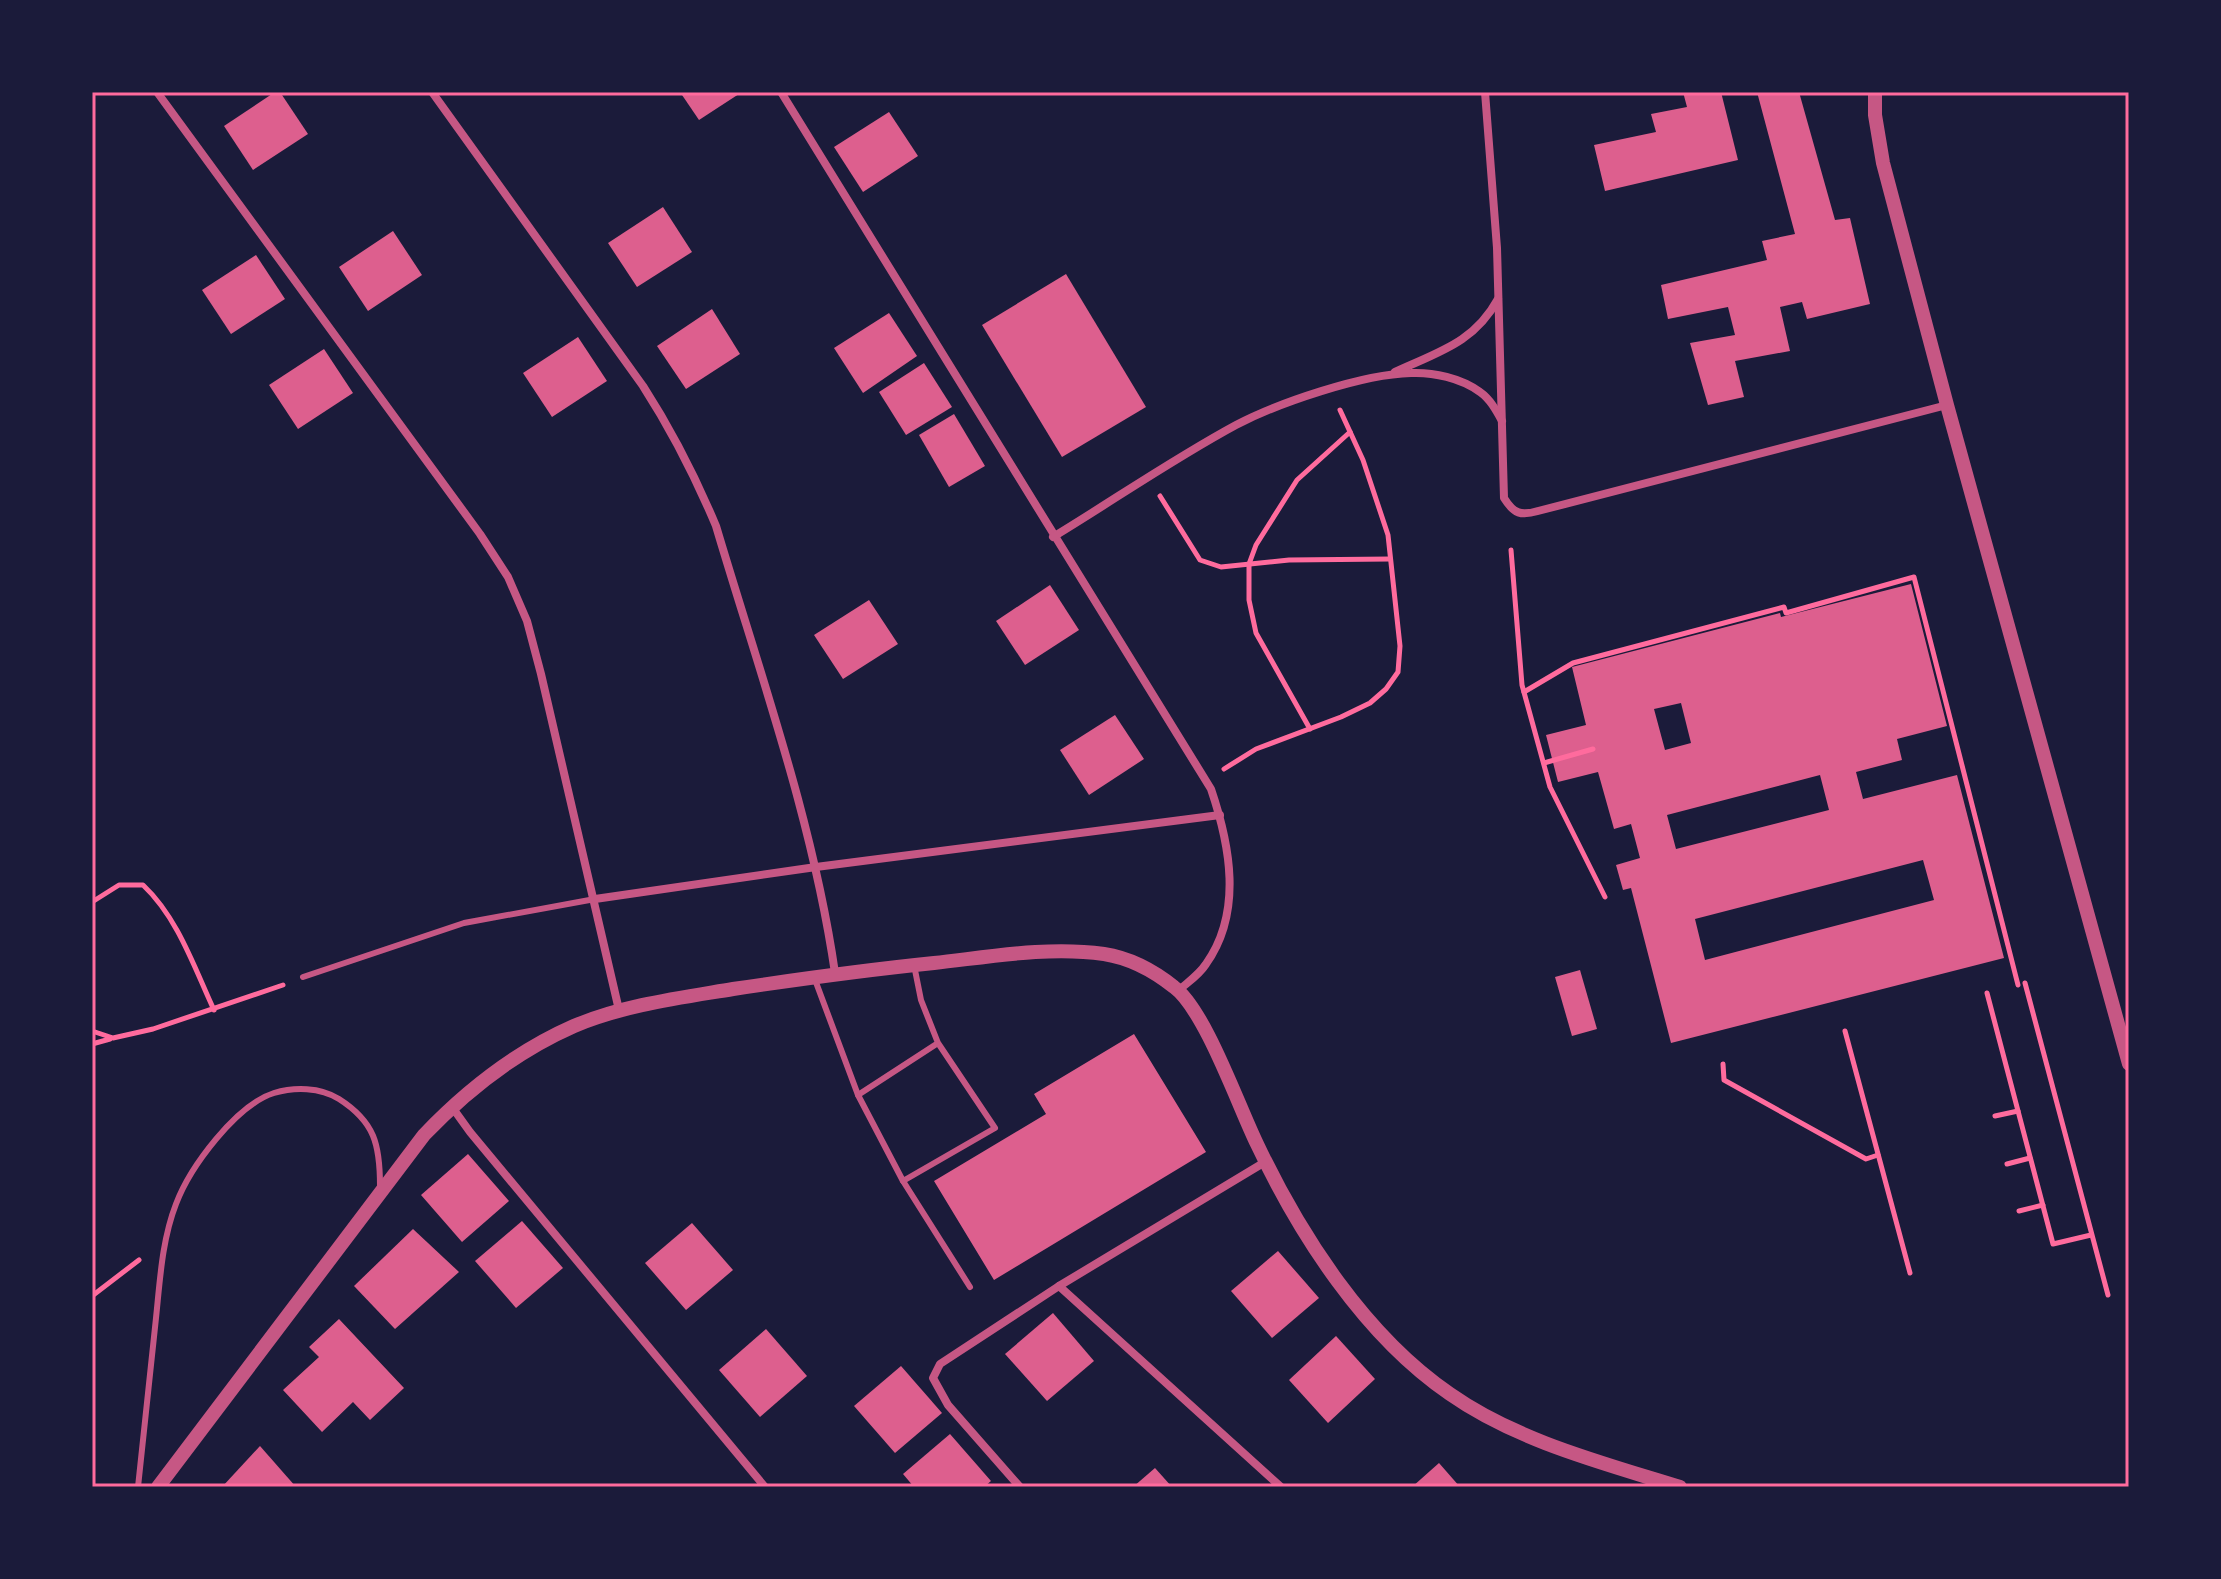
<svg xmlns="http://www.w3.org/2000/svg" width="2221" height="1579" viewBox="0 0 2221 1579" font-family="Poppins,sans-serif">
<rect width="100%" height="100%" fill="#1b1b3a"/>
<g fill="#dd5f8e" fill-rule="evenodd">
<path d="M275,92h5l28,42 -55,36 -29,-44z"/>
<path d="M680,92h62l-43,28z"/>
<path d="M1683,92h38l17,68 -133,31 -11,-46 62,-13 -5,-18 36,-7z"/>
<path d="M1757,92h42l36,128 15,-2 20,86 -63,15 -5,-17 -22,5 10,44 -55,10 9,36 -36,8 -18,-62 45,-8 -7,-28 -60,12 -7,-34 106,-25 -5,-19 33,-7z"/>
<path d="M889,112l29,44 -55,36 -29,-45z"/>
<path d="M663,207l29,45 -55,35 -29,-44z"/>
<path d="M393,231l29,44 -54,36 -29,-44z"/>
<path d="M256,255l29,44 -54,35 -29,-44z"/>
<path d="M1066,274l80,133 -84,50 -80,-132z"/>
<path d="M712,309l28,45 -54,35 -29,-43z"/>
<path d="M889,313l28,43 -54,37 -29,-45z"/>
<path d="M578,337l29,44 -55,36 -29,-44z"/>
<path d="M324,349l29,44 -55,36 -29,-44z"/>
<path d="M924,363l28,44 -46,28 -27,-43z"/>
<path d="M954,414l31,52 -36,21 -30,-52z"/>
<path d="M1911,584l36,142 -50,13 5,21 -46,12 7,27 94,-24 47,183 -333,85 -40,-155 -8,2 -7,-25 24,-7 -9,-34 -17,5 -16,-57 -40,10 -12,-47 40,-10 -14,-58 208,-54 1,4zM1681,703l10,40 -26,7 -11,-41zM1820,775l9,35 -153,39 -9,-34zM1923,860l11,40 -229,60 -10,-41z"/>
<path d="M1050,585l29,45 -54,35 -29,-44z"/>
<path d="M869,600l29,44 -55,35 -29,-44z"/>
<path d="M1115,715l29,44 -55,36 -29,-45z"/>
<path d="M1580,970l17,59 -25,7 -17,-59z"/>
<path d="M1134,1034l72,118 -212,128 -60,-99 112,-67 -12,-20z"/>
<path d="M468,1154l41,47 -47,41 -41,-47z"/>
<path d="M522,1221l41,47 -47,40 -41,-47z"/>
<path d="M692,1223l41,47 -47,40 -41,-47z"/>
<path d="M413,1229l46,43 -64,57 -41,-43z"/>
<path d="M1278,1251l41,47 -47,40 -41,-47z"/>
<path d="M1053,1313l41,48 -47,40 -42,-47z"/>
<path d="M339,1319l65,69 -34,32 -17,-18 -31,30 -39,-42 36,-33 -10,-10z"/>
<path d="M766,1329l41,47 -47,41 -41,-47z"/>
<path d="M1336,1336l39,43 -47,44 -39,-43z"/>
<path d="M901,1366l41,47 -47,40 -41,-47z"/>
<path d="M950,1434l41,47 -7,6h-70l-11,-13z"/>
<path d="M260,1446l36,41h-74z"/>
<path d="M1439,1463l21,24h-48z"/>
<path d="M1155,1468l17,19h-39z"/>
</g>
<g fill="none" stroke-linecap="round" stroke-linejoin="round">
<g stroke="#ff6b9d" stroke-width="5">
<path d="M1160,496l40,64 21,7 68,-7 101,-1"/>
<path d="M1511,550l11,135 28,102 55,110"/>
<path d="M1524,692l49,-29 211,-56 2,6 128,-36 104,408"/>
<path d="M1310,729l-54,-96 -7,-33v-36l7,-19 41,-65 53,-48"/>
<path d="M1544,763l49,-14"/>
<path d="M1224,769l32,-20 85,-32 29,-14 16,-14 12,-17 2,-26 -12,-111 -25,-75 -23,-50"/>
<path d="M92,902l27,-17h24c35,33 51,82 71,125"/>
<path d="M2025,983l83,312"/>
<path d="M1987,993l66,251 38,-9"/>
<path d="M92,1031l21,7 40,-9 130,-44"/>
<path d="M1845,1031l65,242"/>
<path d="M92,1044l18,-5"/>
<path d="M1723,1064l1,16 142,79 12,-4"/>
<path d="M1995,1116l23,-5"/>
<path d="M2007,1164l23,-6"/>
<path d="M2019,1211l24,-6"/>
<path d="M92,1296l47,-36"/>
</g>
<g stroke="#c65784" stroke-width="6">
<path d="M914,965l7,35 17,43 57,85 -92,53 -45,-86 80,-52"/>
<path d="M303,977l161,-54 131,-24"/>
<path d="M814,977l44,118"/>
<path d="M903,1181l67,106"/>
<path d="M138,1487c6,-56 12,-113 18,-169 4,-38 6,-78 20,-114 14,-37 60,-99 98,-111 20,-6 46,-6 65,6 36,23 41,46 41,87"/>
</g>
<g stroke="#c65784" stroke-width="8">
<path d="M157,92l323,442 28,43 19,44 14,53 78,336"/>
<path d="M432,92l211,294c29,45 52,90 73,140 44,148 97,295 119,447"/>
<path d="M781,92l430,697c19,56 32,123 -5,175 -7,11 -18,18 -27,26"/>
<path d="M1485,92l12,156 7,250c10,16 17,18 34,13l409,-106"/>
<path d="M1395,372c43,-20 79,-29 103,-73"/>
<path d="M1053,537c61,-37 120,-78 183,-112 42,-22 127,-51 175,-52 22,-1 50,5 69,19 10,7 16,18 22,29"/>
<path d="M595,899l221,-32 404,-52"/>
<path d="M452,1107l18,25 295,355"/>
<path d="M1059,1286l222,201"/>
<path d="M1020,1487l-72,-82 -15,-27 7,-14 119,-78 206,-124"/>
</g>
<g stroke="#c65784" stroke-width="14">
<path d="M1875,92v23l8,48 64,242 182,659"/>
<path d="M158,1487l266,-352c42,-44 93,-84 150,-109 50,-21 105,-28 159,-37 67,-10 133,-19 201,-26 55,-6 114,-17 170,-9 26,4 50,17 70,33 31,23 64,118 83,157 43,91 108,192 193,250 67,47 153,69 230,93"/>
</g>
</g>
<rect width="2221" height="1579" fill="none" stroke="#1b1b3a" stroke-width="188"/>
<rect x="94" y="94" width="2033" height="1391" fill="none" stroke="#ff6b9d" stroke-width="3"/>
</svg>
